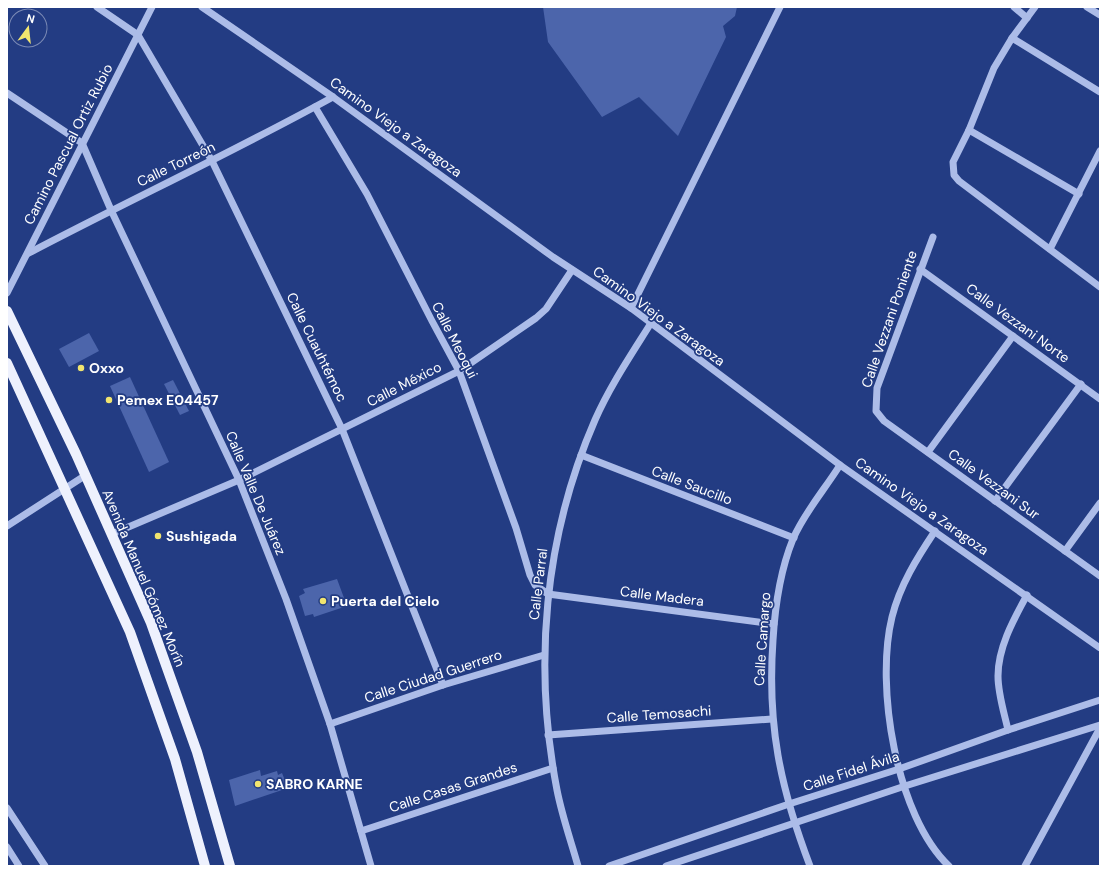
<svg xmlns="http://www.w3.org/2000/svg" width="1107" height="873" viewBox="0 0 1107 873" font-family="'DM Sans',sans-serif">
<rect width="100%" height="100%" fill="#233c83"/>
<g fill="#4c65ab">
<path d="M543,7h194l-2,9 -12,10 3,11 -48,99 -39,-39 -37,20 -54,-75z"/>
<path d="M89,333l10,18 -30,16 -10,-18z"/>
<path d="M130,377l39,85 -20,10 -39,-86z"/>
<path d="M173,380l16,31 -9,4 -16,-31z"/>
<path d="M337,579l10,27 -33,11 -1,-3 -8,2 -6,-20 6,-3 -2,-4z"/>
<path d="M260,770l1,6 16,-5 1,4 4,-2 6,15 -53,18 -6,-26z"/>
</g>
<g fill="none" stroke-linecap="round" stroke-linejoin="round">
<g stroke="#acbce8" stroke-width="7">
<path d="M97,7l41,28 74,126 130,268 101,256"/>
<path d="M202,7l131,90 220,160 78,51 209,157 260,183"/>
<path d="M1014,7l13,11"/>
<path d="M1035,7l-23,31 -18,30 -25,62 -16,32 1,13 5,6 141,106"/>
<path d="M1087,7l13,8"/>
<path d="M1012,38l88,54"/>
<path d="M7,93l75,50 29,67 128,270 47,119 44,125 41,142"/>
<path d="M315,107l52,87 65,127 27,50 57,157 14,47 5,10 13,9 226,30"/>
<path d="M969,130l110,64"/>
<path d="M933,237l-56,151 -1,23 8,10 216,155"/>
<path d="M1050,249l50,-98"/>
<path d="M29,253c101,-53 204,-101 304,-156"/>
<path d="M920,269l180,130"/>
<path d="M7,293l145,-286"/>
<path d="M631,308l149,-301"/>
<path d="M928,452l85,-116"/>
<path d="M581,455l213,83"/>
<path d="M995,501l86,-117"/>
<path d="M7,526l79,-51"/>
<path d="M935,531c-18,27 -35,54 -43,86 -17,69 4,199 57,249"/>
<path d="M112,534l127,-54 220,-109 77,-53 10,-9 26,-39"/>
<path d="M1065,551l35,-48"/>
<path d="M330,724l113,-39 101,-30"/>
<path d="M1008,730c-4,-18 -10,-36 -10,-54 0,-29 16,-57 29,-81"/>
<path d="M548,735l224,-16"/>
<path d="M7,808l38,58"/>
<path d="M361,831l192,-63"/>
<path d="M7,847l12,19"/>
<path d="M578,866c-7,-25 -16,-50 -21,-76 -24,-124 -13,-253 38,-370 15,-34 36,-65 56,-97"/>
<path d="M609,866l180,-62 110,-35 109,-39 92,-30"/>
<path d="M666,866l239,-80 195,-61"/>
<path d="M810,866c-30,-79 -43,-141 -37,-226 2,-34 7,-69 20,-101 11,-26 32,-50 47,-74"/>
<path d="M1025,866l75,-138"/>
</g>
<g stroke="#eef1fd" stroke-width="10">
<path d="M7,311l69,143 75,169 46,129 33,114"/>
<path d="M7,363l123,269 45,127 30,107"/>
</g>
</g>
<g fill="#f2e56f" stroke="#233c83" stroke-width="1.5">
<circle cx="81" cy="368" r="4"/>
<circle cx="109" cy="400" r="4"/>
<circle cx="158" cy="536" r="4"/>
<circle cx="323" cy="601" r="4"/>
<circle cx="258" cy="784" r="4"/>
</g>
<g text-anchor="middle" stroke-width="3.5" stroke-linejoin="round" paint-order="stroke">
<g font-size="14" fill="#fff" stroke="#233c83">
<text transform="translate(396 127) rotate(36)" y="5">Camino Viejo a Zaragoza</text>
<text transform="translate(68 144) rotate(-63)" y="5">Camino Pascual Ortiz Rubio</text>
<text transform="translate(176 164) rotate(-26)" y="5">Calle Torreón</text>
<text transform="translate(659 316) rotate(36)" y="5">Camino Viejo a Zaragoza</text>
<text transform="translate(889 319) rotate(-71)" y="5">Calle Vezzani Poniente</text>
<text transform="translate(1018 323) rotate(36)" y="5">Calle Vezzani Norte</text>
<text transform="translate(455 340) rotate(63)" y="5">Calle Meoqui</text>
<text transform="translate(317 347) rotate(64)" y="5">Calle Cuauhtémoc</text>
<text transform="translate(404 384) rotate(-27)" y="5">Calle México</text>
<text transform="translate(994 484) rotate(36)" y="5">Calle Vezzani Sur</text>
<text transform="translate(692 485) rotate(21)" y="5">Calle Saucillo</text>
<text transform="translate(256 493) rotate(67)" y="5">Calle Valle De Juárez</text>
<text transform="translate(922 506) rotate(35)" y="5">Camino Viejo a Zaragoza</text>
<text transform="translate(144 578) rotate(67)" y="5">Avenida Manuel Gómez Morín</text>
<text transform="translate(538 584) rotate(-83)" y="5">Calle Parral</text>
<text transform="translate(662 596) rotate(7)" y="5">Calle Madera</text>
<text transform="translate(762 639) rotate(-86)" y="5">Calle Camargo</text>
<text transform="translate(433 676) rotate(-18)" y="5">Calle Ciudad Guerrero</text>
<text transform="translate(659 714) rotate(-4)" y="5">Calle Temosachi</text>
<text transform="translate(851 771) rotate(-18)" y="5">Calle Fidel Ávila</text>
<text transform="translate(453 787) rotate(-18)" y="5">Calle Casas Grandes</text>
</g>
<g font-size="14" font-weight="bold" fill="#fff" stroke="#233c83" text-anchor="start">
<text x="89" y="373">Oxxo</text>
<text x="117" y="405">Pemex E04457</text>
<text x="166" y="541">Sushigada</text>
<text x="331" y="606">Puerta del Cielo</text>
<text x="266" y="789">SABRO KARNE</text>
</g>
</g>
<rect width="1107" height="873" fill="none" stroke="#ffffff" stroke-width="16"/>
<g transform="translate(28 28) rotate(15)"><circle r="19" fill="#233c83" stroke="#7b8ab5"/>
<path d="M0-3L7 15L0 10L-7 15Z" fill="#f2e56f"/>
<text y="-6" font-size="11" font-weight="bold" text-anchor="middle" fill="#ffffff">N</text>
</g>
</svg>
